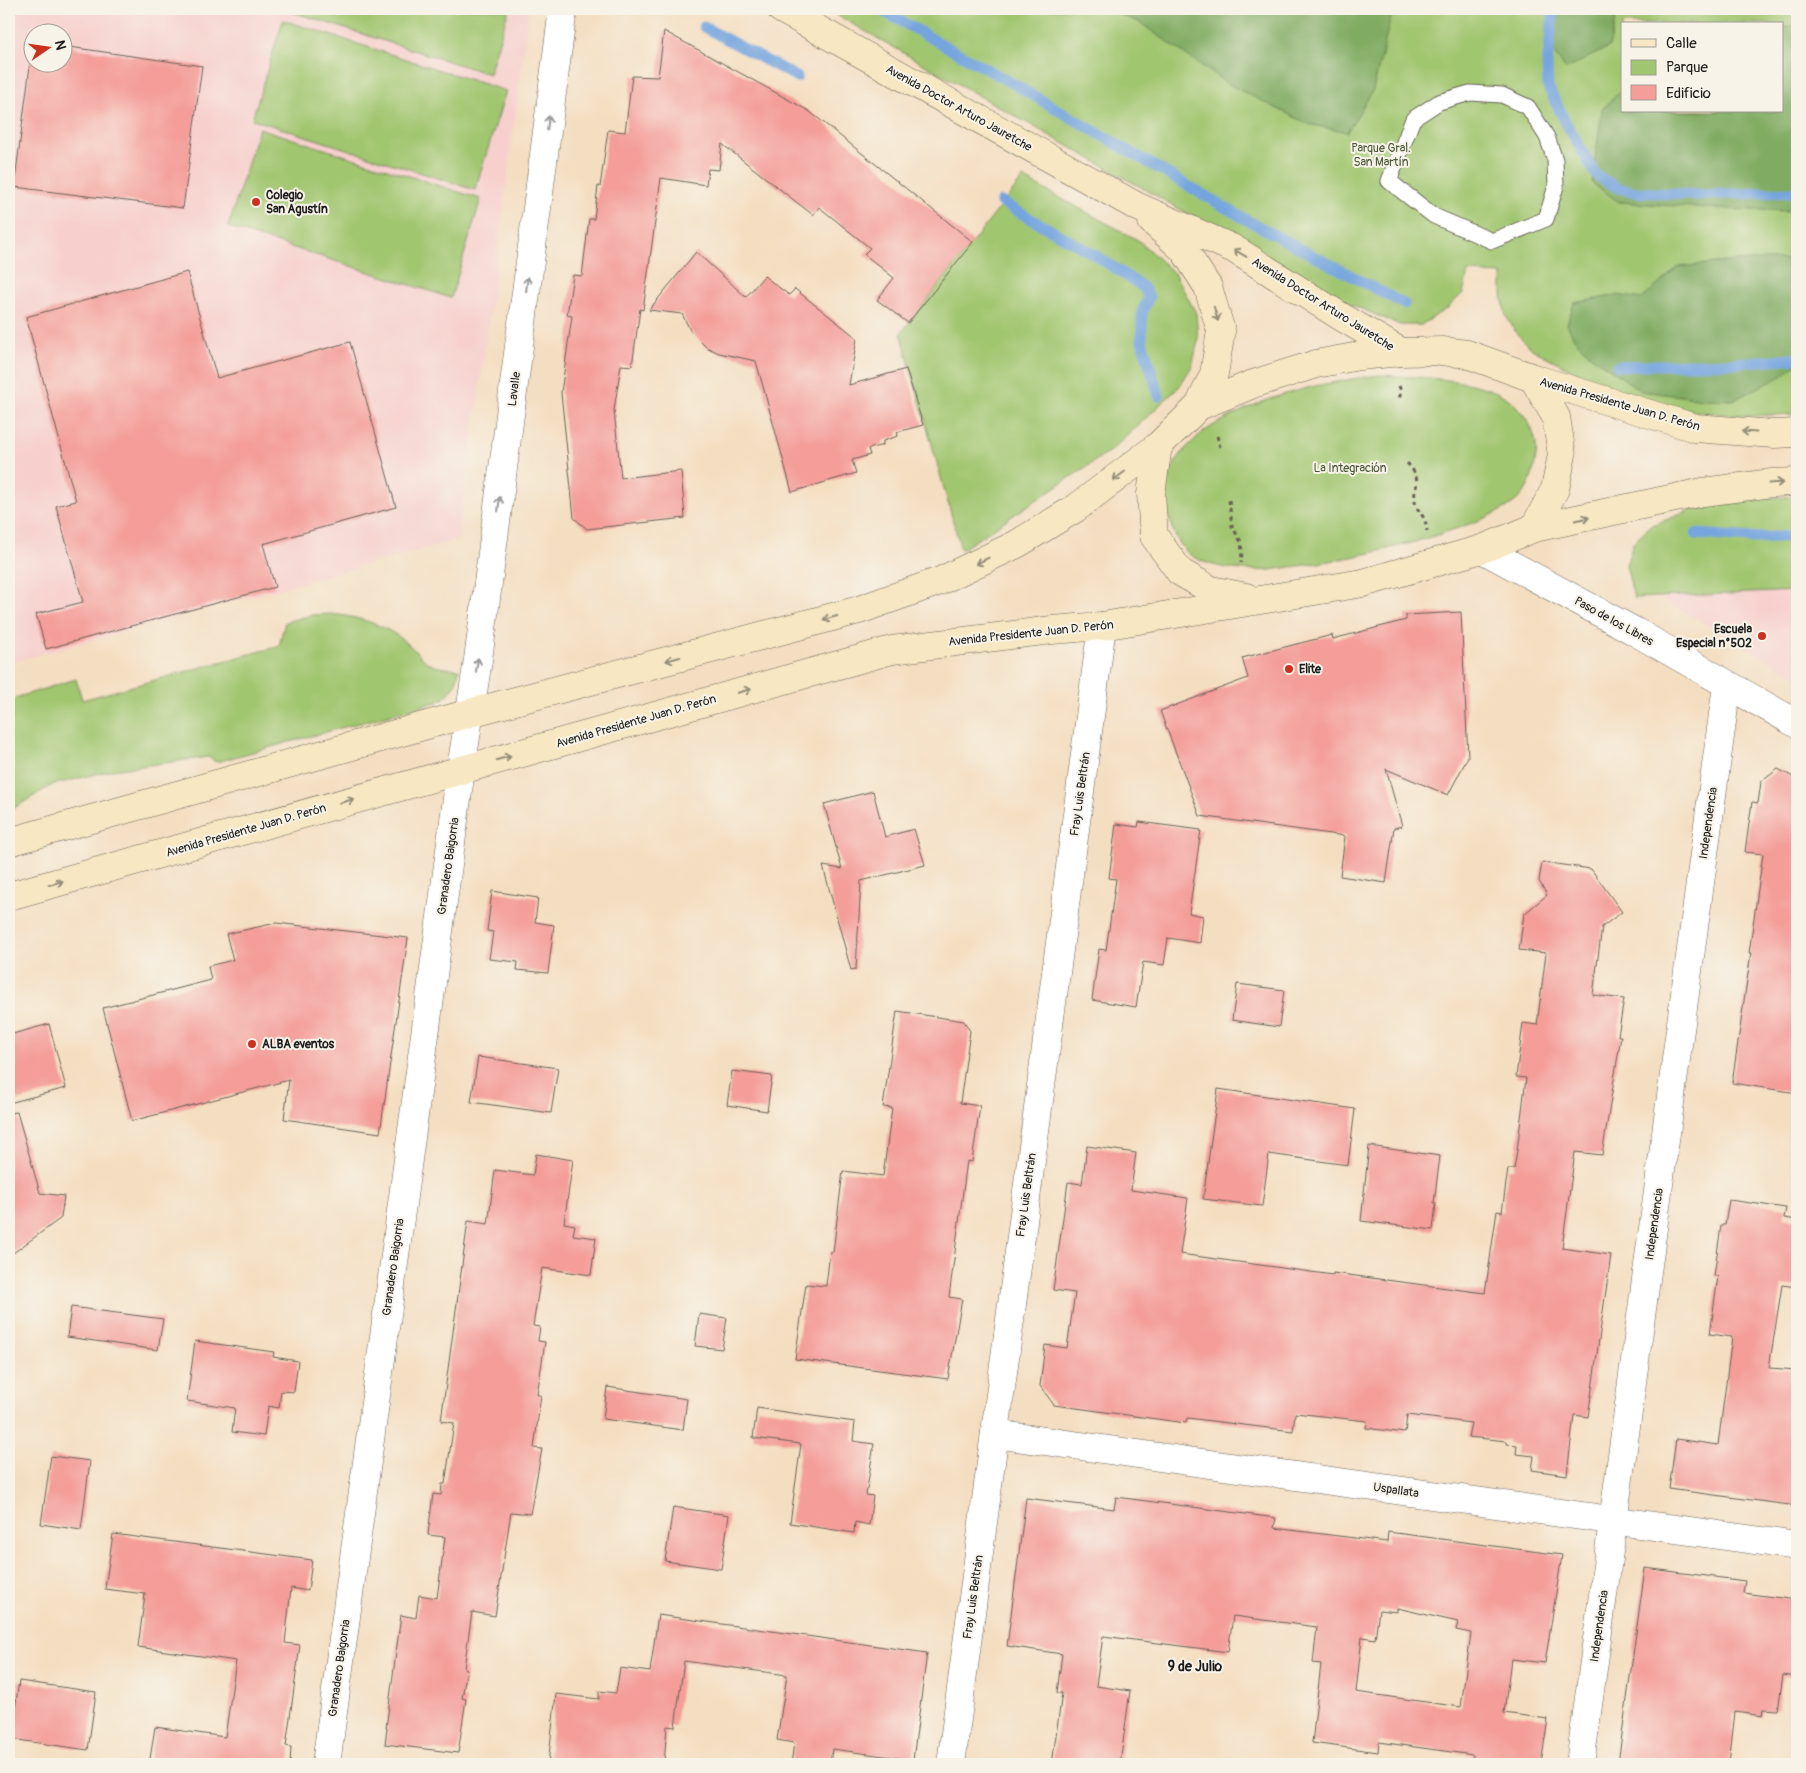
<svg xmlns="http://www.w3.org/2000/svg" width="1806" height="1773" viewBox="0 0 1806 1773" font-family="Pangolin,sans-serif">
<rect width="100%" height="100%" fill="#f7f3e8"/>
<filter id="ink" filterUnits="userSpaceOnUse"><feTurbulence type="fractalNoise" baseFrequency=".02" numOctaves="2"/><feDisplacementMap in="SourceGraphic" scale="10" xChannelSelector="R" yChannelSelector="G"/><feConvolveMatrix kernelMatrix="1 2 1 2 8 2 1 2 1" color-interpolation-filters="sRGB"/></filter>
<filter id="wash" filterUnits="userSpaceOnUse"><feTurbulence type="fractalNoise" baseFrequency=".0096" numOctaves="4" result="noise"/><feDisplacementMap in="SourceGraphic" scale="20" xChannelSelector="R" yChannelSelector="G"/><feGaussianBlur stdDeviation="1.12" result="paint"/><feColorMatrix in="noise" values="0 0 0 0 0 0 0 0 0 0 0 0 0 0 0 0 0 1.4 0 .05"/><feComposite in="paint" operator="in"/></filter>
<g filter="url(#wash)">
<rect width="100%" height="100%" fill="#f4dec1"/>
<g fill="#f7d0cd" fill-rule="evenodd">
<path d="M9,9h520l-43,333 -28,198 -449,123zM32,32h30v30h-30z"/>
<path d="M1797,590v86l-141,-80z"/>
</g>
<g fill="#a1c670" stroke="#5e7146" fill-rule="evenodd">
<path d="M283,9h226l-20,65z"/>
<path d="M826,9h971v405l-50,2 -47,-4 -58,-12 -44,-16 -66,-35 -15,-15 -11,-18 -4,-21v-21l-34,-2 -5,21 -15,15 -27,17h-21l-60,-25zM1622,24h160v87h-160z"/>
<path d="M283,20l223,71 -31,99 -223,-71z"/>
<path d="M259,128l222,71 -30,99 -223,-71z"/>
<path d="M1023,178l115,62 36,33 22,40 2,28 -6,25 -13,21 -66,62 -152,101 -60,-217z"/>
<path d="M1379,375c35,2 93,3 123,20 12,6 21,18 28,30 4,9 8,21 6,31 -2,15 -6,35 -20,45 -17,13 -38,20 -58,27 -61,22 -125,34 -189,42 -24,2 -61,-2 -80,-16 -9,-7 -16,-22 -19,-32 -1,-7 -5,-15 -5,-22 -1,-28 18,-53 40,-69 7,-6 16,-9 24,-14 47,-25 98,-35 150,-42z"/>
<path d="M1797,496v95l-163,7 -8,-33 8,-24 16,-15 44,-17 74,-11z"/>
<path d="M331,614c29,3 56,11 78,31 6,5 12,13 19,18 7,5 22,5 31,6 -2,15 -7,24 -19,32l-224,61 -8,-5 -96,13 -60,15 -43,26v-109l9,-5 58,-18 6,21 197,-54 6,-24 26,-7z"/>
</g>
<g fill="#80ab62" stroke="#4e643f">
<path d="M1104,9h289l-20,81 -26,42 -39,-8 -80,-40 -89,-62z"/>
<path d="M1550,9h68l-9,38 -43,22 -20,-27z"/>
<path d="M1797,24v187l-76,-2 -102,-7 -27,-19 10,-74 20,-19v21h160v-83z"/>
<path d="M1792,259l5,8v96l-15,13 -49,24 -29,-1 -63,-8 -51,-36 -16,-17 -7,-14 7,-21 43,-8 25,4 36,-32 57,-6z"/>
</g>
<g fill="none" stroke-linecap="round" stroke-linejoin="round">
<g stroke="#75a4de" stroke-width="11">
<path d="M879,9l138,77 228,133 159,85"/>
<path d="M1554,9l-7,55 1,23 18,36 30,52 22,13 17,4 67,3 95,-3"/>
<path d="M704,27l93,50"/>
<path d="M1001,202l94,53 48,32 6,10 -7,15v29l17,55"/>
<path d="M1618,366l118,-3 61,-5"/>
<path d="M1696,534l56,4 45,-2"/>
</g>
</g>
<g id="blocks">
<g fill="#f49d99" fill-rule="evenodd">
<path d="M664,31l145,80 164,131 -65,81 -31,-23 17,-22 -30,-24 6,-6 -51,-41 -6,8 -91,-71 -3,26 -11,-1 -2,16 -45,-7 -18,132 -3,-1 -8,57 -11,-1 -7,45 7,68 60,-7 4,47 -98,11 -13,-11 -13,-125 11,-77 -5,-1 6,-40 9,1 7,-57h5l4,-33 2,1 8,-57 17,2 7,-56 26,1z"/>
<path d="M62,46l140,20 -19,142 -169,-21 18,-136v11h30z"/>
<path d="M696,252l50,45 18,-21 25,19 6,-6 62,49 -8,47 57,-16 17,56 -26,7 1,4 -15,5v4l-15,4 2,6 -18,5 4,13 -64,19 -36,-131 -37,-8 -13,-6 -15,-15 -9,-18 -33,-4z"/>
<path d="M187,272l30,106 133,-36 46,165 -133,37 12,43 -229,62 -10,-35 47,-12 -27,-96 20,-5 -50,-184z"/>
<path d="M1461,612l7,145 -20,38 -62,-26 16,57 -8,2 -8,55 -46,-7 5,-40 -145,-20 -40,-105 88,-33 -6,-20 90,-23 1,4 73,-19v-5z"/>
<path d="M1778,769l19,10v314l-65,-10 19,-130h-2l14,-99 -18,-2 7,-50 6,1 3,-21z"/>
<path d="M873,791l12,46 29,-8 11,36 -64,16 -5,88 -5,1 -28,-104 19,3 -18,-65z"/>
<path d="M1139,822l62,8 -12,83 14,3 -3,27 -32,-5 -4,27 -21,-3 -7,45 -44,-7 7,-51 7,1 10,-71 -7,-1 7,-54 22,3z"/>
<path d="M1542,862l49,7 31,43 -20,15 -9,68 31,4 -6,37h3l-19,119 -27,-3 -13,96 49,7 -23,162 -14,-2 -7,60 -35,-5 2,-14 -18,-2 1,-9 -10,-1v-3l-39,-4 3,-14 -64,-8 -2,18 -39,-5 1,-7 -72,-8 -2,18 -106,-13 -1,5 -132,-18 -14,-19 5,-41 22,3 8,-55 -22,-3 15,-108 14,2 5,-38 49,7 -5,37 57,8 -8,56 153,21v-2l152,20 12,-82 5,1 6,-43h6l3,-18 9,-73 -10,-1 7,-54 14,2 9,-72 -27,-3 5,-36 23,-19 -8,-14z"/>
<path d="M492,891l46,7 -3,24 19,3 -6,48 -31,-3 1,-8 -29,-3 4,-27 -6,-1z"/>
<path d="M276,923l132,15 -28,195 -96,-14 5,-39 -157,41 -29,-113 108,-28 -3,-14 25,-6 -7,-26z"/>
<path d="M1237,984l47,6 -5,37 -47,-7z"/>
<path d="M897,1011l67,10 6,10 -10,72 20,3 -8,56 -5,-1 -18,136 13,2 -14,80 -153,-20 11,-75 20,2 4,-34h3l10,-81 40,5 9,-68 -9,-1z"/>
<path d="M49,1024l17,64 -57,15v-68z"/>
<path d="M478,1057l80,11 -7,45 -80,-11z"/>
<path d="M732,1071l40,5 -5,35 -40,-6z"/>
<path d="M1218,1089l137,20 -7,56 -79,-11 -7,52 -59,-7z"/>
<path d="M17,1112l23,81 24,3 -3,22 -52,38v-143z"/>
<path d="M1369,1146l71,10 -6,47h2l-3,27 -72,-9z"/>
<path d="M536,1154l37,6 -9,63 11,2 -2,10 23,3 -5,37 -49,-7 -9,58 7,1 -2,14 7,1 -8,53h4l-7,53 8,1 -12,65 -19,-2 -16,104 -23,-4 -8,56 3,1 -5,29 4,1 -8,54 -73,-9 2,-16h-1l15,-113 15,3 3,-23 18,3 8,-61 -17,-2 5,-41 8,1 1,-11h3l9,-61 -13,-2 27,-200 20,3 7,-54 38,5z"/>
<path d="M1729,1200l57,8 -2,10 13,2v67l-15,-2 -13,83 28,2v136l-128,-17 7,-50 42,6 14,-108 -22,-3 8,-58h-4l7,-51h4z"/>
<path d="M71,1307l92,12 -5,31 -91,-13z"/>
<path d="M699,1314l28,4 -5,31 -27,-3z"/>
<path d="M195,1341l79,11 -1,5 25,4 -4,31 -13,-1 -2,17 -11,-2 -4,30 -32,-4 3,-24 -48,-7z"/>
<path d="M607,1387l80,12 -4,31 -80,-11z"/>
<path d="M757,1408l98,14 -2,19 21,3 -8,51 7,1 -4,29 -14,-3 -1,11 -64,-10 11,-79 -48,-6z"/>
<path d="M51,1456l39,5 -9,69 -40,-6z"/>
<path d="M1116,1497l160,21 -2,10 113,14 1,-10 174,23 -17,108 -34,-4 -7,54 44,6 -7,45h-69l1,-9 -94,-13 -1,10 -66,-9 9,-79 -8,-1 4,-36 -84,-11 -5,36 -125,-16 -7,50 34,5 -10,73h-68l10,-71h-5l5,-39 -55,-8 19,-148 88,11zM1397,1608l61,14 -2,8 15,3 -10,74 -105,-15 6,-55 13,2 4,-29 18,2z"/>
<path d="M673,1507l56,8 -8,54 -56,-8z"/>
<path d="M113,1534l199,26 -4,31 -17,-3 -6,55 15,2 -14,101 5,1 -1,17h-101l-39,-5 5,-32 70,10 11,-76 -98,-14 7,-53 -40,-5z"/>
<path d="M1645,1568l100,13 -2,12 54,7v77l-14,-2 -5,35 -15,-1 -1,7 -27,-4 -6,52h-111z"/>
<path d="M658,1615l269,38 -14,107 -81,-11 -2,15h-39l3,-21 -17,-3 10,-65 -103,-14 -9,66 -8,-1 -3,38h-116l8,-70 43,5v-8l17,2 4,-25 30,4z"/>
<path d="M19,1681l77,11 -8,58 -77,-11z"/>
</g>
</g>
</g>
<g filter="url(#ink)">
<use href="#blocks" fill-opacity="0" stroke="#686056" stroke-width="1"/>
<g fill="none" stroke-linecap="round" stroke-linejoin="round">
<defs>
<path id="lane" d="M1470,93l32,2 26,12 19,30 8,23 1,26 -10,33 -54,22 -58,-25 -45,-35 24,-62 26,-17z"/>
<g id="street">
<path d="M1482,549l152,82 163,93"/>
<path d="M995,1434l802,112"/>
<path d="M326,1764l135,-995 17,-109 85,-651"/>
<path d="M951,1764l151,-1138"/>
<path d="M1580,1764l147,-1079"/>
</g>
<g id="secondary">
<path d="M781,9l355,197 98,43 106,67 61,36"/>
<path d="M1152,221l32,29 24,37 13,44 -7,43 -15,32"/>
<path d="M1533,378l162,50 79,6 23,-1"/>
<path d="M1246,597l-35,-7 -31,-18 -26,-36 -3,-42 7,-48 41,-40 54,-22 63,-20 43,-8 42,-4 41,-1 25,3 66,24 23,39 6,38 -7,34 -21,39"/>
<path d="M9,842l461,-129 389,-103 81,-29 77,-37 59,-36 82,-62"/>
<path d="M9,896l883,-246 160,-20 50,-4 261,-43 119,-34 52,-21 169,-36 69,-9 25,-1"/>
</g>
</defs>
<use href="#lane" stroke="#686056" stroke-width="17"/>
<use href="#street" stroke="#686056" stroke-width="29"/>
<use href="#secondary" stroke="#686056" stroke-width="29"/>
<g stroke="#686056" stroke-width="3" stroke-dasharray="4 4" stroke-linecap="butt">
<path d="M1399,386l2,5 -2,9"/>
<path d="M1217,436l3,11"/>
<path d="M1407,463c19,20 3,25 9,42 5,12 9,9 11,26"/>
<path d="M1229,500l3,26 9,16 1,10 -1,11"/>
</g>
<use href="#lane" stroke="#fff" stroke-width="15"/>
<use href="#street" stroke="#fff" stroke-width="28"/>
<use href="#secondary" stroke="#f7e8c3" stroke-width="28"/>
</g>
<defs><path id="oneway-shaft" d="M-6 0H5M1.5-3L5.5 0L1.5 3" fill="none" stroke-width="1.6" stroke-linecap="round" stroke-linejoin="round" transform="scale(1.25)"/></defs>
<g stroke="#999">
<use href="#oneway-shaft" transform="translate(548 123) rotate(-83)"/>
<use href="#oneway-shaft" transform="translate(527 284) rotate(-83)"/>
<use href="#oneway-shaft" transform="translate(499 504) rotate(-83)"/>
<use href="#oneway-shaft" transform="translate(477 665) rotate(-81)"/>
</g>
<g stroke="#948c78">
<use href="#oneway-shaft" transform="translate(1240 253) rotate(-149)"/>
<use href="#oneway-shaft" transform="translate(1216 314) rotate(74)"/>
<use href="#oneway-shaft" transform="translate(1749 432) rotate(-176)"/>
<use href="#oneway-shaft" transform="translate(1119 476) rotate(143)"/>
<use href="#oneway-shaft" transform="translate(1776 483) rotate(-4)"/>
<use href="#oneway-shaft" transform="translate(1582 519) rotate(-12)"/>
<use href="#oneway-shaft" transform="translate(982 561) rotate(154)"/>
<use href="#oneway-shaft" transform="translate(830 618) rotate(165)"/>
<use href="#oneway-shaft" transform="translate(673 659) rotate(165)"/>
<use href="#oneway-shaft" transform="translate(744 691) rotate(-16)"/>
<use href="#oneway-shaft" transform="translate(504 758) rotate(-16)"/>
<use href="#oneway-shaft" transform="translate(347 801) rotate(-16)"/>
<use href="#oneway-shaft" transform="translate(56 883) rotate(-16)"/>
</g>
</g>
<g fill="#c8321e" stroke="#f7f3e8" stroke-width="2">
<circle cx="256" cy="202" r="5"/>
<circle cx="1762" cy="636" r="5"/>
<circle cx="1289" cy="669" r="5"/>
<circle cx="252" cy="1044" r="5"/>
</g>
<g text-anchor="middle" stroke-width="4" stroke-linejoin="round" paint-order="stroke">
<g font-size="12" fill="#1c1c1c" stroke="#f7f3e8">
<text transform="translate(959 108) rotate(29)" y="4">Avenida Doctor Arturo Jauretche</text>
<text transform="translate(1323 304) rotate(32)" y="4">Avenida Doctor Arturo Jauretche</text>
<text transform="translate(514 389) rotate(-83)" y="4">Lavalle</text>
<text transform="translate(1620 404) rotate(16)" y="4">Avenida Presidente Juan D. Perón</text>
<text transform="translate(1614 621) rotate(29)" y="4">Paso de los Libres</text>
<text transform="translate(1031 633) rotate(-6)" y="4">Avenida Presidente Juan D. Perón</text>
<text transform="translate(636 721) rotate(-16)" y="4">Avenida Presidente Juan D. Perón</text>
<text transform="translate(1080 794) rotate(-82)" y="4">Fray Luis Beltrán</text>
<text transform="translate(1708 823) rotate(-82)" y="4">Independencia</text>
<text transform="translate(246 830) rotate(-16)" y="4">Avenida Presidente Juan D. Perón</text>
<text transform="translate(448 866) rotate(-82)" y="4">Granadero Baigorria</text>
<text transform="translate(1026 1195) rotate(-82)" y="4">Fray Luis Beltrán</text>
<text transform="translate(1654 1224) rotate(-82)" y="4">Independencia</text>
<text transform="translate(393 1267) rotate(-82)" y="4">Granadero Baigorria</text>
<text transform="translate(1396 1490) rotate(8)" y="4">Uspallata</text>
<text transform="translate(973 1597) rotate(-82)" y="4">Fray Luis Beltrán</text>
<text transform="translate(1599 1626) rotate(-82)" y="4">Independencia</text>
<text transform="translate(339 1668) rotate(-82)" y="4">Granadero Baigorria</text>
</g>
<g font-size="12" fill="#4b5839" stroke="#f7f3e8">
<text x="1381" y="152">Parque Gral.<tspan x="1381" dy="14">San Martín</tspan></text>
<text x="1350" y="472">La Integración</text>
</g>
<g font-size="12" font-weight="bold" fill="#1c1c1c" stroke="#f7f3e8" text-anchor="start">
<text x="266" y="199">Colegio<tspan x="266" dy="14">San Agustín</tspan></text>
<text x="1752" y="633" text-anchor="end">Escuela<tspan x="1752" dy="14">Especial n°502</tspan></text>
<text x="1299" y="673">Elite</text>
<text x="262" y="1048">ALBA eventos</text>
</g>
<g font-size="14" font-weight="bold" fill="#1c1c1c" stroke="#f7f3e8">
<text x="1195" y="1671">9 de Julio</text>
</g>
</g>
<rect width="1806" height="1773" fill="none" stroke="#f7f3e8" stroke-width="30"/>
<rect x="1621" y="22" width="162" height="90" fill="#f7f3e8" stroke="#9f9d96"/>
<rect x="1631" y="39" width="25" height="8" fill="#f7e8c3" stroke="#9f9d96"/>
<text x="1666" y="48" font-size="15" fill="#1c1c1c">Calle</text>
<rect x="1631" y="60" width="25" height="15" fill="#a1c670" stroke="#9f9d96"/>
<text x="1666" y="72" font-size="15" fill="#1c1c1c">Parque</text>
<rect x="1631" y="85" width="25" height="15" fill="#f49d99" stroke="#9f9d96"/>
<text x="1666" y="98" font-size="15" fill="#1c1c1c">Edificio</text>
<g transform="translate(48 48) rotate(77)"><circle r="24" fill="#f7f3e8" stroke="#9f9d96"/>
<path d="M0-4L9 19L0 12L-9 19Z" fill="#c8321e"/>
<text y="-8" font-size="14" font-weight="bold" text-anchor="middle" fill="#1c1c1c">N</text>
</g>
</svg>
